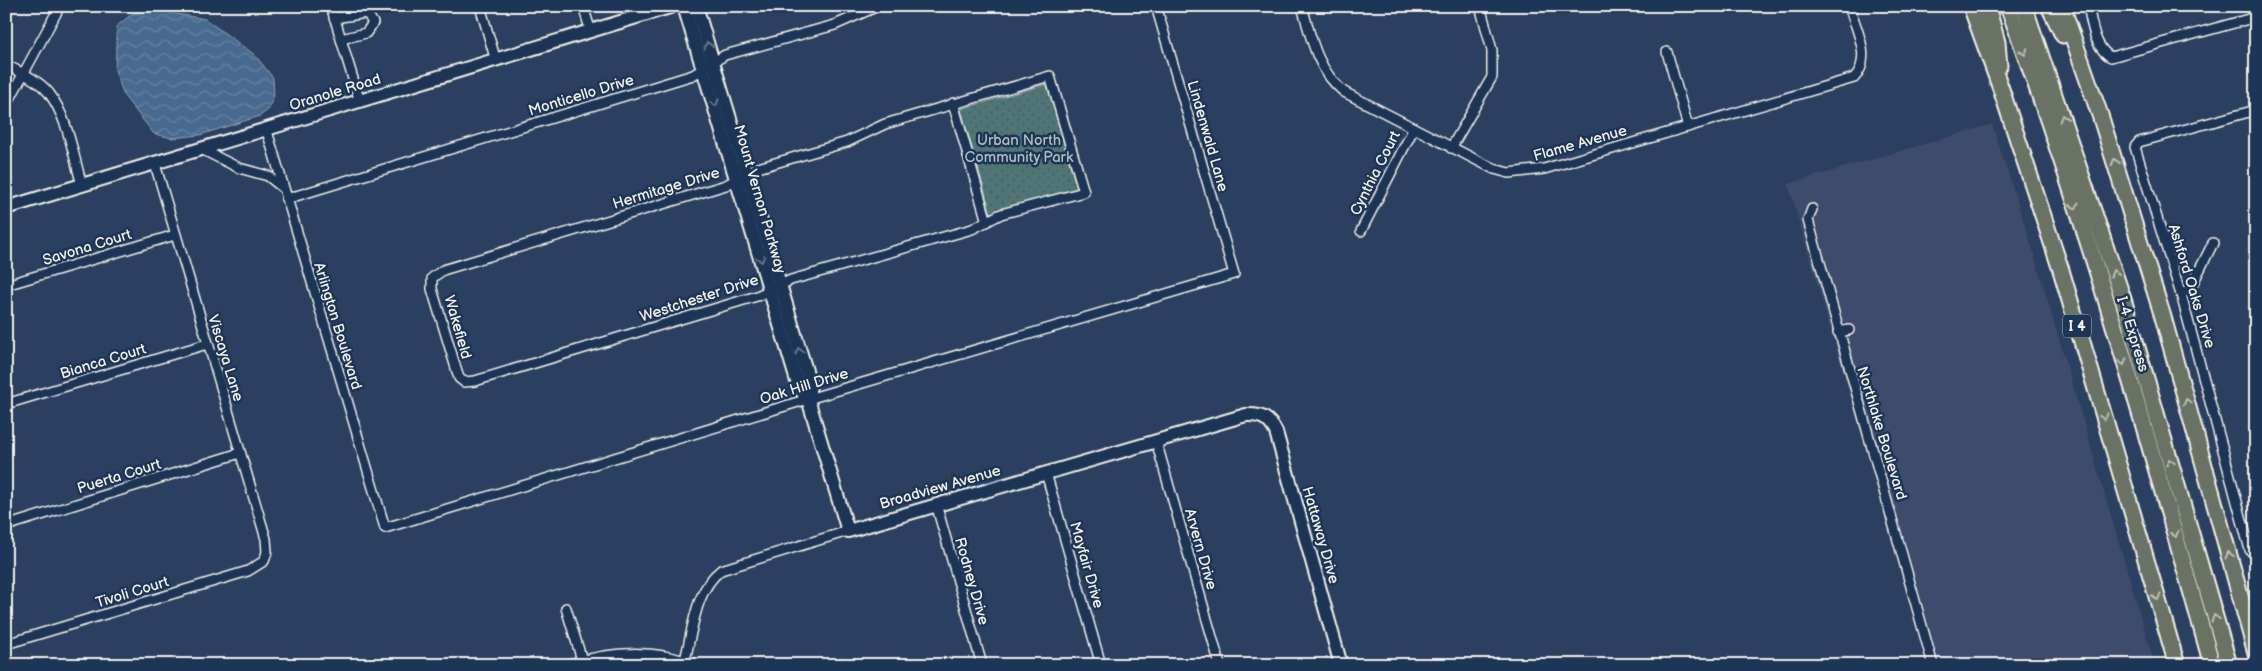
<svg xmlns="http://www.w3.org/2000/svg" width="2262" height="671" viewBox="0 0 2262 671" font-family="'Balsamiq Sans',sans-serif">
<defs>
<pattern id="green-dots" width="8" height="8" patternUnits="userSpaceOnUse" patternTransform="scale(1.25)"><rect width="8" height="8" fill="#4f7577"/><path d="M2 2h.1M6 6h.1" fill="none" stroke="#4c5c5c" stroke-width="1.8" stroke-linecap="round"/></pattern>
<pattern id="water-waves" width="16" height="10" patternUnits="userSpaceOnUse" patternTransform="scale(1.25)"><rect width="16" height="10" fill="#4a6b90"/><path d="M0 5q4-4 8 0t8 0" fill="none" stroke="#6581a0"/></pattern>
</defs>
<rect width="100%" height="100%" fill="#2b3f61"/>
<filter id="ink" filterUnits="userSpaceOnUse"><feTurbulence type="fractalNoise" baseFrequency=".02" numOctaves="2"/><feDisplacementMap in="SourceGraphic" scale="10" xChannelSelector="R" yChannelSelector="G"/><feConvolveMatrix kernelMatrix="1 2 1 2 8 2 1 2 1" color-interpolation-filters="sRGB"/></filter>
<g filter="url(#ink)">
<path fill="#3c4b6d" d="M1992,124l40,123 123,418h-217l-35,-128 -59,-201 10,-2 -2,-9 -11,2 -29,-106 6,-15 -8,-4 -6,19 125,444 -141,-481z"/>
<path fill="url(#green-dots)" stroke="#a2b3b0" d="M1047,84l30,105 -86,24 -30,-104z"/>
<path fill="url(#water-waves)" stroke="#8ea1b3" d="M155,10l50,9 50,36 18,23 1,17 -5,14 -9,7 -60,19 -28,3 -18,-4 -30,-38 -9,-26 2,-44 15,-12z"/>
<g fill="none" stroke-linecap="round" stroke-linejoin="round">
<defs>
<g id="street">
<path d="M331,6l29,96"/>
<path d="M480,6l16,55"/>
<path d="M583,6l8,26"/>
<path d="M1302,6c9,32 15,64 42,86l150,77 15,4 35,-4 310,-91c19,-19 2,-49 -5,-72"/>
<path d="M2088,6c4,17 6,42 23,51l145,-40"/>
<path d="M334,18l33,-5 6,10 -7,10 -25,6"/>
<path d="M1667,52l21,75"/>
<path d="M6,65c14,7 33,15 43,28 19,25 24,62 33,92"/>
<path d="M1050,76l34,116 -83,22 -29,15 -181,51 -34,16 -282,85 -11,1 -5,-4 -27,-89v-11l11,-8 283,-85 32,-17 89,-26 38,-18z"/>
<path d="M953,103l34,119"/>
<path d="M6,106l54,-100"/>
<path d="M2256,110l-117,32 -4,5 47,151 68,252 6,5"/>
<path d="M267,131l118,397 423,-129 426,-125 -78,-268"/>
<path d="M1451,148l41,-71v-27l-12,-44"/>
<path d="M203,150l36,18 29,8 15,12"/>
<path d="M286,199l407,-124 32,-20 110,-30 43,-19"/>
<path d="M1812,209l-4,11 125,445"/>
<path d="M1361,231l53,-103"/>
<path d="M6,285l169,-50"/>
<path d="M2181,294l9,-5 23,-46"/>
<path d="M1838,332l11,-2"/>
<path d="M6,404l201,-60"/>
<path d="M1156,441l64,224"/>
<path d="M1046,473l55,192"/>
<path d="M936,504l46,161"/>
<path d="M6,526l234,-73"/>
<path d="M566,608l16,52"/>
<path d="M6,644l242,-73 16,-10 3,-9 -1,-13 -111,-375"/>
<path d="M685,660c8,-31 10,-70 36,-90l127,-39"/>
<path d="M566,665c44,-14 88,-17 131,0"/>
<path d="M842,665v-2"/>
</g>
<g id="secondary">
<path d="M687,6l-1,7 113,375 9,11"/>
<path d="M693,6l4,3 113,375 -2,15 40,132 398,-116c16,-1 23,4 30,17l65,233"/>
<path d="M6,208l667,-202"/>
</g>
<g id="highway">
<path d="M1971,6l30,83 60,181 116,395"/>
<path d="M1987,6l10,36 2,24"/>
<path d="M2008,6c79,216 142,438 204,659"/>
<path d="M2024,6l99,293 106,366"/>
<path d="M2049,6l14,29"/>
<path d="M2062,6l39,112 62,199 93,336"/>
</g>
</defs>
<use href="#street" stroke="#f4f1e8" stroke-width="12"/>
<use href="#secondary" stroke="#f4f1e8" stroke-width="16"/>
<use href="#highway" stroke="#f4f1e8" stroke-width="19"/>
<use href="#street" stroke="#1d3557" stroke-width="9"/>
<use href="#secondary" stroke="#1d3557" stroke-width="12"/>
<use href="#highway" stroke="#6a7266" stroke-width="15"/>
</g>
<defs><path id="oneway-chevron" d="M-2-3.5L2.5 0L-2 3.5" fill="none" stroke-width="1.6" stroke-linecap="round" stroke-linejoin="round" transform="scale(1.25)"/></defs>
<g stroke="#68778a">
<use href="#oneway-chevron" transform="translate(708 45) rotate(-107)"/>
<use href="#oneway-chevron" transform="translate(715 103) rotate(74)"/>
<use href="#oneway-chevron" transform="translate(761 259) rotate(74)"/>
<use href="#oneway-chevron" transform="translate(799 351) rotate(-107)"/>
</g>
<g stroke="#bdbeb4">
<use href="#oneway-chevron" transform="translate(2024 52) rotate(71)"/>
<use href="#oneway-chevron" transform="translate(2063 118) rotate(-109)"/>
<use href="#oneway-chevron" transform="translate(2115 162) rotate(-107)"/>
<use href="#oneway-chevron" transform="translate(2075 206) rotate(73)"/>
<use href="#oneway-chevron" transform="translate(2114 273) rotate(-108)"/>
<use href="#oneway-chevron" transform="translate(2123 362) rotate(73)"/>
<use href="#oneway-chevron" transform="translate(2187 402) rotate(-105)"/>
<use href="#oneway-chevron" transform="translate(2104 417) rotate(74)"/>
<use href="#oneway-chevron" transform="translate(2170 462) rotate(-106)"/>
<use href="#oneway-chevron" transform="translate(2175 534) rotate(73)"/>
<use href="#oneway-chevron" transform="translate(2229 555) rotate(-105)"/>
<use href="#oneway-chevron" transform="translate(2157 597) rotate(74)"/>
<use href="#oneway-chevron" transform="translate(2215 618) rotate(-106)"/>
</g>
</g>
<g text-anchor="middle" stroke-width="5" stroke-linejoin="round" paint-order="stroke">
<rect fill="#1d3557" stroke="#b4b9bc" stroke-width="1" x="2063" y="314.5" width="28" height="23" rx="4"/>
<g font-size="14" font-weight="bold" fill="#f4f1e8">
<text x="2077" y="331">I 4</text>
</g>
<g font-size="15" fill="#f4f1e8" stroke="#1d3557">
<text transform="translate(335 92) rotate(-17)" y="5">Oranole Road</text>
<text transform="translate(581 95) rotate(-17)" y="5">Monticello Drive</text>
<text transform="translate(1208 136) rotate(74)" y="5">Lindenwald Lane</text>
<text transform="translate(1580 143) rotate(-16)" y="5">Flame Avenue</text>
<text transform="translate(1375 173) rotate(-63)" y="5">Cynthia Court</text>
<text transform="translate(666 188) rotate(-17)" y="5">Hermitage Drive</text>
<text transform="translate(760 199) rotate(74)" y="5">Mount Vernon Parkway</text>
<text transform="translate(87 247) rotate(-17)" y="5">Savona Court</text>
<text transform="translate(2192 286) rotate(73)" y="5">Ashford Oaks Drive</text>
<text transform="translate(699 298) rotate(-18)" y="5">Westchester Drive</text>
<text transform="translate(338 326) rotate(73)" y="5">Arlington Boulevard</text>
<text transform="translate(458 327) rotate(74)" y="5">Wakefield</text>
<text transform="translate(2133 334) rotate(73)" y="5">I-4 Express</text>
<text transform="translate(226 358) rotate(73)" y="5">Viscaya Lane</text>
<text transform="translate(103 361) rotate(-17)" y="5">Bianca Court</text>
<text transform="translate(804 386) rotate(-17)" y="5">Oak Hill Drive</text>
<text transform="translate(1882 433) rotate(73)" y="5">Northlake Boulevard</text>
<text transform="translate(119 476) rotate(-17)" y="5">Puerta Court</text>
<text transform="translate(940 487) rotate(-16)" y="5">Broadview Avenue</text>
<text transform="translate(1321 535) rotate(74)" y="5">Hattaway Drive</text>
<text transform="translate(1201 549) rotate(74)" y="5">Arvern Drive</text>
<text transform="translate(1087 565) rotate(74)" y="5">Mayfair Drive</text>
<text transform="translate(972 581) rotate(74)" y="5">Rodney Drive</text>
<text transform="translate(132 592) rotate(-17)" y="5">Tivoli Court</text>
</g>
<g font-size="15" fill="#b2bfbb" stroke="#1d3557">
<text x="1019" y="145">Urban North<tspan x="1019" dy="17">Community Park</tspan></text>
</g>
</g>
<rect width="2262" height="671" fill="none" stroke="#1d3557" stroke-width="25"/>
<rect x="12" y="12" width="2237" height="646" fill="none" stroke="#f4f1e8" stroke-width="2" filter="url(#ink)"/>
</svg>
